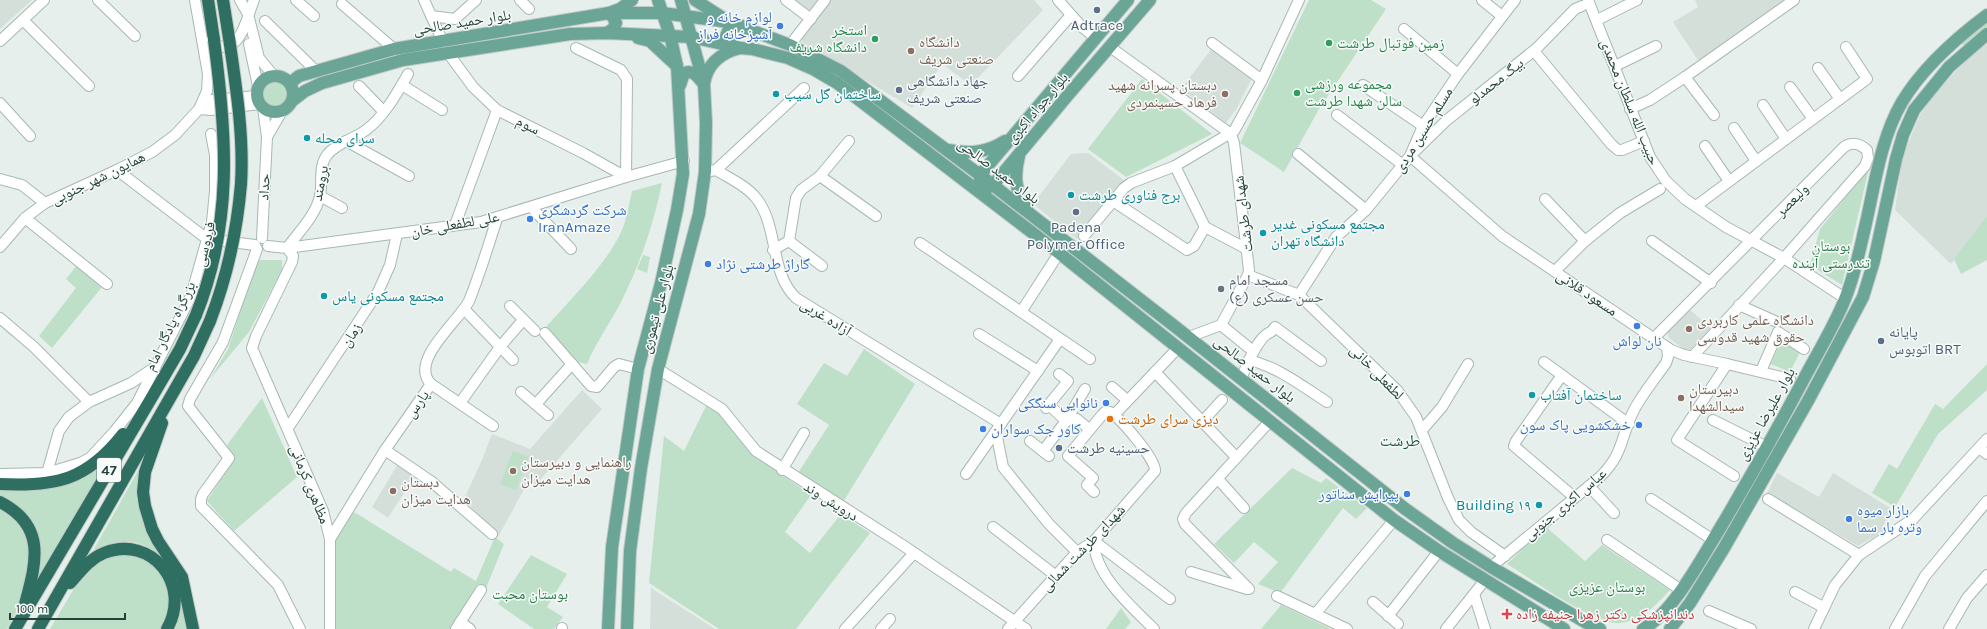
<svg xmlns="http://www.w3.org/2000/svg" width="1987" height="629" viewBox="0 0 1987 629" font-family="Karla,'Noto Naskh Arabic',sans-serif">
<rect width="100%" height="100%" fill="#e6efeb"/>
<g fill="#d4dfda">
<path d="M0,0h32l-32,29z"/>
<path d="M790,0h28l-10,13z"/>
<path d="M829,0h205l9,10 -72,75 -29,-21 -30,44 -110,-66v-8z"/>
<path d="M1695,0h91l-87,62 -26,-40 25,-15z"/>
<path d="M1987,39v179l-36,46 -56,-54 7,-51 17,-42 8,-12 12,-16z"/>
<path d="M1213,47l40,29 -16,32 -11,15 -45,-34z"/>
<path d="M1088,153l37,28 -48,58 -44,-35 38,-50z"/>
<path d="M1689,309l22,19 -21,22h-5l-16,-12 -2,-7z"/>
<path d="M582,390l20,19 -68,78 -6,-5 -30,55 -34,-38 18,-39 10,-26 38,15z"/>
<path d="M398,464l17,12 -27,42 -16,-11z"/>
<path d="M1777,473l42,24 14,-24 59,36 -10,19 2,3 -26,15 -91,-53z"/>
<path d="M651,587l3,3 61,39h-65z"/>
</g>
<g fill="#bfe0c8">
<path d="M1309,0h62l15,9 -67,100 -35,63 -44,-29z"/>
<path d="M1987,21v8l-12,6 -11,11 -3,-3z"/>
<path d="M1142,79l70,55 -86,43 -38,-28z"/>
<circle cx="275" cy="94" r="14"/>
<path d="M1869,168l-27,117 -32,-20 10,-36z"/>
<path d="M662,183c-8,40 -22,81 -40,117 -11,22 -26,42 -35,64l-14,-3 -27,-34c24,-27 61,-63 76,-97 5,-12 7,-26 10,-39z"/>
<path d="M1987,216v44l-26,14 -7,-15z"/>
<path d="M643,255l7,2 -3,16 -10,-4z"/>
<path d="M261,260h21v10l-33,62 -39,47 18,-30 28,-86z"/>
<path d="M77,265l25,22 -50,61 -13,-12 37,-48 -10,-9z"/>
<path d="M1782,339l20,9 -12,24 -19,-8z"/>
<path d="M864,349l51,35 -73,120 -46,-28 33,-51 -32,-21 27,-41 23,13z"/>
<path d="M1987,364v26l-49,44 -43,73 -23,-14 17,-29 8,5 38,-65 8,5z"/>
<path d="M262,398l35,79 -63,54 -27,-30 28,-44 -8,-12z"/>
<path d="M706,406l14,8 33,41 58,40 -26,37 25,21 31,-39 29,19 -74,96h-77l-70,-46 15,-147 20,15z"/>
<path d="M120,444l-91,155 9,-53 -38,-49v-11z"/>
<path d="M513,451l16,6 -13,33 -16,-6z"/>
<path d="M1292,468l29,15 5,-5 41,30 -11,11 -13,-11 -63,85 -22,-9 20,-22 -24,-20 -20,21 -20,-19z"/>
<path d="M138,471c0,29 3,55 21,79 6,9 14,15 18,25 8,17 7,36 12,54h-14c15,-33 -3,-80 -42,-87 -15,-2 -29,8 -39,7z"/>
<path d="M0,508l15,11 15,25 -5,51 -18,34h-7z"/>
<path d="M354,512l97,60 3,-4 22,13 19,-44 9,7 -20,49 -32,36h-119l3,-93z"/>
<path d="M1546,527l39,34 17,-16 68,45c-14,15 -28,31 -50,33 -24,3 -90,-45 -113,-59z"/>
<path d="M113,554h21l26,15 11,26 -8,34h-113l32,-54 8,-10z"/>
<path d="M531,555l36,19 -20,33 16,10 -9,12h-20l-36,-25z"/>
<path d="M1281,605l50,24h-70z"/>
<path d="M1121,608l10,14 -6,7h-19z"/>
</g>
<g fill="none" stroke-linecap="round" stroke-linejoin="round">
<defs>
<g id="minor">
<path d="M98,0l37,36"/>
<path d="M240,0l8,14 11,44 14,17"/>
<path d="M296,0l18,16"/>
<path d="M424,0l19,42"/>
<path d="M520,0l9,9"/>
<path d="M786,0l25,19"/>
<path d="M1058,0l24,27 14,11"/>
<path d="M1482,0l20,16"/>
<path d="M1588,0l62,157 16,24 19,18 41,28 58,31 62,41"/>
<path d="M342,4l52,45"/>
<path d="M1582,6l-7,3 -38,39 -90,72 -37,36 92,80 169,114 13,5 43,9 63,15"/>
<path d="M431,16l24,3 21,-19"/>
<path d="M23,20l66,66"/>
<path d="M1597,20l40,-20"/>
<path d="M265,21l51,50"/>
<path d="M1404,29l54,45"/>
<path d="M0,41l44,-41"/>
<path d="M208,42c33,18 37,-21 46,-42"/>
<path d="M1212,43l50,37"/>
<path d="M249,44l9,42"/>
<path d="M790,45l35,-45"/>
<path d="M1110,47l121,87"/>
<path d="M1534,51l77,93 7,6h4l22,-9"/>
<path d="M448,53l25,34 24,23 86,43 43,24 1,-98 -6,-9 -45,-22"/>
<path d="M1615,66l41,-20"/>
<path d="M1818,68l22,31"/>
<path d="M1018,76l53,-61"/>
<path d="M1685,77l29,38"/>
<path d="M402,85l40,25"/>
<path d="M1363,85l60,41"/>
<path d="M359,86l25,26"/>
<path d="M1790,87l23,32"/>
<path d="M257,96l-45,4 -13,9 12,1 49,-6"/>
<path d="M0,103l30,33"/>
<path d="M1763,105l23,34"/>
<path d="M1630,109l20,-9 35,-23 109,-77"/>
<path d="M1337,115l66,50"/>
<path d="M1734,128l22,33"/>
<path d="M267,137l15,-26"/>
<path d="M346,141l63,35"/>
<path d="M1705,146l24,35"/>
<path d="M1298,154l68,56"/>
<path d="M1175,166l30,61 42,22"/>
<path d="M117,170l90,69 48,6"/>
<path d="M716,170l88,-82"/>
<path d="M705,172l11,-2c13,8 31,16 40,28 23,28 13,74 40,100l205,126"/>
<path d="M820,176l56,40"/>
<path d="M0,179l22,6 23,18"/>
<path d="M320,196l22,12"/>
<path d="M1545,199l40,42"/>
<path d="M1113,201l74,49 7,-4 11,-19"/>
<path d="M1696,206l171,-127 -21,-32"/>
<path d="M532,208l39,41"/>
<path d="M25,218l82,66"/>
<path d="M455,225l42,-115"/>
<path d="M1084,236l40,-48 7,-5 44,-17 59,-35 28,-51 37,-80"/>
<path d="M262,238l5,-101 -4,-29"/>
<path d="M789,241l33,25"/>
<path d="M1652,241l59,42"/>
<path d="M920,243l170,116"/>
<path d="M268,246l19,2 194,-26 145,-45 58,-16"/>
<path d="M0,247l25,-29 20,-15 72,-33 35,-18 23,-17 24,-26 8,-18 1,-17 -13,-74"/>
<path d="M287,248l6,8 -1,6 -36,74 -4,12 71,163 7,28v90"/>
<path d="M287,248c11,-15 29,-33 33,-52 3,-14 -2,-29 7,-41 9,-12 27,-16 39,-25 18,-13 31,-37 42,-56"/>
<path d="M257,249l-34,93 -33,57 -2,7 41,52 -26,36 -2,5v7l77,79 22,44"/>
<path d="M773,250l16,-9 7,-43 5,-8 19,-14 29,-35"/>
<path d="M1555,271l30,-30 35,-28 40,-24"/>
<path d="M1248,275l51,20 98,95 19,27 32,81 11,22 12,12 34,24"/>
<path d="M1299,295l37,-58 30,-27 44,-54 13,-30 35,-52 57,-74"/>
<path d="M1739,305l38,17"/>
<path d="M510,306l25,25"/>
<path d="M464,309l49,51"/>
<path d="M1021,312l38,-59"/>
<path d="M0,318l34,29 55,55"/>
<path d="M1221,325l32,26"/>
<path d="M545,333l46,53 6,1 17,-20 5,-3 19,5"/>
<path d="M979,334l59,37"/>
<path d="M1189,337l32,-12 27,-50 1,-5 -15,-127 -3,-9"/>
<path d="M1654,338l190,-191c9,-6 16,-3 23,3l1,8 -3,8 -81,92 -92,99"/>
<path d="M1249,360c5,-9 12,-25 22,-28l4,-5 46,34"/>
<path d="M1544,362l85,62"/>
<path d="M1727,364l-50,76 57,36"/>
<path d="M658,369l64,40 34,42 148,95 122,83"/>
<path d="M1761,371l17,-39 26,17"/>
<path d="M1155,372l81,85"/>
<path d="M1562,375l-46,66 -2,5 60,51"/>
<path d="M1241,379l8,-19c29,7 53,26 78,42"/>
<path d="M1112,387l15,13"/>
<path d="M521,392l27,23"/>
<path d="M460,403l40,-56 23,-27"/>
<path d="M536,404l36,-40"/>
<path d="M1049,405l17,16"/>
<path d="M1046,408l22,-27 -9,-7"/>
<path d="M1114,415l64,-67"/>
<path d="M1713,420l54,27"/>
<path d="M1066,421l11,-2 12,10"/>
<path d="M1202,422l20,-22"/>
<path d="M493,426l-62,-42c-23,-23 29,-64 38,-83 11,-27 19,-55 28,-82"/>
<path d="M288,428l90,-136 12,-27 7,-31"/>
<path d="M1422,430l20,-23 26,-43"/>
<path d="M996,432l7,35 46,57 28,28"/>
<path d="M1030,441l19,15"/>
<path d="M1979,448l8,6"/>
<path d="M385,450l47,32 60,52"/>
<path d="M1043,451l23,-30 19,-32"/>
<path d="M782,470l22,-37"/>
<path d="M47,473l12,-42 10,-14 20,-15 42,-19 23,-15"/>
<path d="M0,474l47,-1 33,-10 10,-5 24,-26 23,-29 54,-107 16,-57 5,-17 3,-31v-36l-4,-21"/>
<path d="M966,474l94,-135"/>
<path d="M1218,479l26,29"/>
<path d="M1589,486l25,27"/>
<path d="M1651,499l62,41"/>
<path d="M1768,499l91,56"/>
<path d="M993,527l63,49"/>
<path d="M330,539l55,-89 46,-66"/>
<path d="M1607,540l74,50"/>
<path d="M1094,541c0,34 38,66 60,88"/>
<path d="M1094,541l76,58"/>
<path d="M1491,567l109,-90c24,-24 20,-38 33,-65 9,-18 22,-33 33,-49l2,-6 -1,-10"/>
<path d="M1191,572l56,17"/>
<path d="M1249,589l-64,-65 -2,-5 3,-6 84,-92"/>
<path d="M1795,592l28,15"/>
<path d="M1474,594l11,35"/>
<path d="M1277,596l70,33"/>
<path d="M1373,602l25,22"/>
<path d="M1709,611l42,18"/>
<path d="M1316,613l78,-93"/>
<path d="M1388,616l51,-65"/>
<path d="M460,622l10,7"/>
<path d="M456,629l25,-39"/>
<path d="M562,629v-1"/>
<path d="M845,629l69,-76"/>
<path d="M881,629l9,-10"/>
<path d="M1008,629l69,-77 17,-11 61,-70c1,-12 -35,-53 -45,-59h-5l-3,3 -34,41 25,22 -6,7 7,7"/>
<path d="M1446,629l39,-49"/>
<path d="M1814,629l21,-44 24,-30 54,-36 74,-80"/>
<path d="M1895,629l30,-53 62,-75"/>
<path d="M1949,629l18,-31 20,-23"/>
</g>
<g id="major">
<path d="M695,0l28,18"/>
<path d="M1128,0l-148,175v17l13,-7 75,-90 82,-95"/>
<path d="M607,33l6,-4 3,-6 -3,-6 -4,-4 11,-4 12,-9"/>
<path d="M638,38l12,3 27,25"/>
<path d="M737,47l-8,-6 -3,-5 3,-7 11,-4"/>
<circle cx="275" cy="94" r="18"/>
<path d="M290,83l9,-7 95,-27 215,-36h53l67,9 61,23 51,26 139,104 193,150 231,183 49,35 38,24 94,55 15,7"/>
<path d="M704,84c3,-20 16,-31 36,-36"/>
<path d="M680,85l4,-12c9,-4 14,4 19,10"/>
<path d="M292,101l13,-10 17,-8 81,-23 167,-26 37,-1 84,4 49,11 12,1 36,9 25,11 24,14 222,170 335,267 45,31 125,78"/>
<path d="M948,150c22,4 38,3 57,-9"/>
<path d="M1019,156c-5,20 -4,35 8,52"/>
<path d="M608,629l4,-82 26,-178 23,-86 16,-73 6,-36 -6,-108 -7,-31 -12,-35"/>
<path d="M627,629l3,-78 11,-83 17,-99 41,-155 6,-42 1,-49 -2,-39 -23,-84"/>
<path d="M1643,629c30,-16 58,-70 76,-99 31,-52 60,-104 88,-157 13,-24 28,-49 38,-74 10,-24 15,-51 21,-76 9,-40 15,-85 36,-121 21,-35 53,-63 85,-87"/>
<path d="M1670,629l20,-26 34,-55 85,-149 54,-102 11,-36 22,-102 7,-24 11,-25 35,-43 38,-33"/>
</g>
<g id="highway">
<path d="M208,0l6,40"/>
<path d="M223,0l6,38"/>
<path d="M162,423l-17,49 -2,20 2,14 7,23 6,12 24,36 11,52"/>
<path d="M0,484c56,3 87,-4 123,-50"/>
<path d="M0,502c47,24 36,61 25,102"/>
<path d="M70,583c10,-11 19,-24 34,-30 48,-19 88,32 63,76"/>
<path d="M15,629l137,-232 28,-48 16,-34"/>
<path d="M38,629l156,-273 16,-35"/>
</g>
</defs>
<use href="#minor" stroke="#a8b8b2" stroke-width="12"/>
<use href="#major" stroke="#c2cac8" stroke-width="14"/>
<use href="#highway" stroke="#c2cac8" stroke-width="14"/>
<use href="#minor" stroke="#fff" stroke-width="10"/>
<use href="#major" stroke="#6aa596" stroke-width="12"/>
<use href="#highway" stroke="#2f6f62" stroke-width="12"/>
<defs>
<g id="highway-bridge">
<path d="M196,315c37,-92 31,-178 18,-275"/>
<path d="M210,321c17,-44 27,-90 31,-137 3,-48 -5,-98 -12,-146"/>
</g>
</defs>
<use href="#highway-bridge" stroke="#c2cac8" stroke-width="14" stroke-linecap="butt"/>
<use href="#highway-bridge" stroke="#2f6f62" stroke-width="12"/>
</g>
<g fill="#5c6f8a" stroke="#f7fbf9" stroke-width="1.5">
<circle cx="1097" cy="10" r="4"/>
<circle cx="899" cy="90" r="4"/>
<circle cx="1076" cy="212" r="4"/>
<circle cx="1881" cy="341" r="4"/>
<circle cx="1059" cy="448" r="4"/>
</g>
<g fill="#3f7fe0" stroke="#f7fbf9" stroke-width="1.5">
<circle cx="780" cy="26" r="4"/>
<circle cx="530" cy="219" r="4"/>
<circle cx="708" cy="264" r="4"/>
<circle cx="1637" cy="326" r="4"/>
<circle cx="1106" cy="403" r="4"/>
<circle cx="1639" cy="425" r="4"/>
<circle cx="983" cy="429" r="4"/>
<circle cx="1407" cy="494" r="4"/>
<circle cx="1849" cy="519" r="4"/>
</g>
<g fill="#2e9e5b" stroke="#f7fbf9" stroke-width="1.5">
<circle cx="875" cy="39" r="4"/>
<circle cx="1329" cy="43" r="4"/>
<circle cx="1297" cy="93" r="4"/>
</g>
<g fill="#8d6e63" stroke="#f7fbf9" stroke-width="1.5">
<circle cx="911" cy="51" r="4"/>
<circle cx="1225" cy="94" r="4"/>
<circle cx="1689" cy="329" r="4"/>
<circle cx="1681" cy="398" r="4"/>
<circle cx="513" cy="471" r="4"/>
<circle cx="393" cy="491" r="4"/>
</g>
<g fill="#0f9aa8" stroke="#f7fbf9" stroke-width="1.5">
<circle cx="776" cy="94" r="4"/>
<circle cx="307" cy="138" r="4"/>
<circle cx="1071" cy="195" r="4"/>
<circle cx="1263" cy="233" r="4"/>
<circle cx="324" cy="296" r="4"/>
<circle cx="1532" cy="395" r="4"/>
<circle cx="1539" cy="505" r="4"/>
</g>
<circle fill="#6b7280" stroke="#f7fbf9" stroke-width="1.5" cx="1221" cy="289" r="4"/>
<circle fill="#e8710a" stroke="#f7fbf9" stroke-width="1.5" cx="1110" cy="419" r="4"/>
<path fill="#e0444e" stroke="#f7fbf9" stroke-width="1.5" d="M1505 608h4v4h4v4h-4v4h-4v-4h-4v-4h4z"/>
<g text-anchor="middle" stroke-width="3" stroke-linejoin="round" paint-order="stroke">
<rect fill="#f7fbf9" stroke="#637a73" stroke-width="1" x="97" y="458" width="24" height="24" rx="3"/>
<g font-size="14" font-weight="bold" fill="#24423a">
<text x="109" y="475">47</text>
</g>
<g font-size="15" fill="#366cbe" stroke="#f7fbf9" text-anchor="end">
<text x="772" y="22">لوازم خانه و<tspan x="772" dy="17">آشپزخانه فراز</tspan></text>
<text x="538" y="215" text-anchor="start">شرکت گردشگری<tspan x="538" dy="17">IranAmaze</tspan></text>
<text x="716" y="269" text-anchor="start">گاراژ طرشتی نژاد</text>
<text x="1637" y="346" text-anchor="middle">نان لواش</text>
<text x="1098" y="408">نانوایی سنگکی</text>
<text x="1631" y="430">خشکشویی پاک سون</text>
<text x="991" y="434" text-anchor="start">کاور جک سواران</text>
<text x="1399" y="499">پیرایش سناتور</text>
<text x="1857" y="515" text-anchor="start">بازار میوه<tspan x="1857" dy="17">وتره بار سما</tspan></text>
</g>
<g font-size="15" fill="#24423a" stroke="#f7fbf9">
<text transform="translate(462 22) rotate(-9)" y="5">بلوار حمید صالحی</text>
<text transform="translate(1496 81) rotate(-38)" y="5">بیگ محمدلو</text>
<text transform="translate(1630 102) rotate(68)" y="5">حبیب الله سلطان محمدی</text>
<text transform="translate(1037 108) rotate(-50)" y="5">بلوار جواد اکبری</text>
<text transform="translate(528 125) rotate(27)" y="5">سوم</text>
<text transform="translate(1423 130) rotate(-58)" y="5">مسلم حسین مردی</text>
<text transform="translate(999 171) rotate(37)" y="5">بلوار حمید صالحی</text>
<text transform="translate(98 178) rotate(-26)" y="5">همایون‌ شهر جنوبی</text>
<text transform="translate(320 183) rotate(-79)" y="5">برومند</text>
<text transform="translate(264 187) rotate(-87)" y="5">حداد</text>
<text transform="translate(1792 200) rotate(-45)" y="5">ولیعصر</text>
<text transform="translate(1243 214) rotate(-97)" y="5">شهدای طرشت</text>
<text transform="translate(455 224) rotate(-10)" y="5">علی لطفعلی خان</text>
<text transform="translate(205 244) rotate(-76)" y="5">فردوسی</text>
<text transform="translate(1587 293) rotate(34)" y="5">مسعود قلانی</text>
<text transform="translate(657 309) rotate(-75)" y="5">بلوار علی تیموری</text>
<text transform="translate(826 317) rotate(32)" y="5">آزاده غربی</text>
<text transform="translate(170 326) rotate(-64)" y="5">بزرگراه یادگار امام</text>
<text transform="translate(351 335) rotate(-57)" y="5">زمان</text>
<text transform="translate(1255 369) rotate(38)" y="5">بلوار حمید صالحی</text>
<text transform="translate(1377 372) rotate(46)" y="5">لطفعلی خانی</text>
<text transform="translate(417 404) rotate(-55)" y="5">پارس</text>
<text transform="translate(1766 414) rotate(-61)" y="5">بلوار علیرضا عزیزی</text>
<text transform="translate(310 484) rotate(68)" y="5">مظاهری کرمانی</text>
<text transform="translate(831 501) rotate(32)" y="5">درویش‌ وند</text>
<text transform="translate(1565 504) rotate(-40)" y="5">عباس اکبری جنوبی</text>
<text transform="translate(1083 548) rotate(-46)" y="5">شهدای طرشت شمالی</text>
</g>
<g font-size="15" fill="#4e5e75" stroke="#f7fbf9" text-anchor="start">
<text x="1097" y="30" text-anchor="middle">Adtrace</text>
<text x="907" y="86">جهاد دانشگاهی<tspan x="907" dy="17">صنعتی شریف</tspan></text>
<text x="1076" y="232" text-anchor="middle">Padena<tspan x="1076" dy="17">Polymer Office</tspan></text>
<text x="1889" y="337">پایانه<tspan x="1889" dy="17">اتوبوس BRT</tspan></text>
<text x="1067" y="453">حسینیه طرشت</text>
</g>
<g font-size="15" fill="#27864d" stroke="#f7fbf9" text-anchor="start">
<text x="867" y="35" text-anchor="end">استخر<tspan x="867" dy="17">دانشگاه شریف</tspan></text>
<text x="1337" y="48">زمین فوتبال طرشت</text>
<text x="1305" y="89">مجموعه ورزشی<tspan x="1305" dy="17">سالن شهدا طرشت</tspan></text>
</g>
<g font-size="15" fill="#785e54" stroke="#f7fbf9" text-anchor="start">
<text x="919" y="47">دانشگاه<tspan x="919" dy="17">صنعتی شریف</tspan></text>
<text x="1217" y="90" text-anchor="end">دبستان پسرانه شهيد<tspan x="1217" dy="17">فرهاد حسينمردی</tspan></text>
<text x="1697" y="325">دانشگاه علمی کاربردی<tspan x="1697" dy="17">حقوق شهید قدوسی</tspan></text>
<text x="1689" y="394">دبيرستان<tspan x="1689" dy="17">سیدالشهدا</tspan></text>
<text x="521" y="467">راهنمایی و دبیرستان<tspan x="521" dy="17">هدایت میزان</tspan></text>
<text x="401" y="487">دبستان<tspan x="401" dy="17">هدایت میزان</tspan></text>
</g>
<g font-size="15" fill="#0d838f" stroke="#f7fbf9" text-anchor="start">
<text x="784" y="99">ساختمان گل سیب</text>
<text x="315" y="143">سرای محله</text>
<text x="1079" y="200">برج فناوری طرشت</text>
<text x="1271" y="229">مجتمع مسکونی غدیر<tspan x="1271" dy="17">دانشگاه تهران</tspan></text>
<text x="332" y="301">مجتمع مسکونی یاس</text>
<text x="1540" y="400">ساختمان آفتاب</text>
<text x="1531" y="510" text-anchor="end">Building ۱۹</text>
</g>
<g font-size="15" fill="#2d7a4b" stroke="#f7fbf9">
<text x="1831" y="251">بوستان<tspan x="1831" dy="17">تندرستی آینده</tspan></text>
<text x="1607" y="592">بوستان عزیزی</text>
<text x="530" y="599">بوستان محبت</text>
</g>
<g font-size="15" fill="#5b616d" stroke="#f7fbf9" text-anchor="start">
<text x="1229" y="285">مسجد امام<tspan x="1229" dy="17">حسن عسکری (ع)</tspan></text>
</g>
<g font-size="15" fill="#c56008" stroke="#f7fbf9" text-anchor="start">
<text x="1118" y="424">دیزی سرای طرشت</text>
</g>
<g font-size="15" fill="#be3a42" stroke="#f7fbf9" text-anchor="start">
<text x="1516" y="619">دندانپزشکی دکتر زهرا حنیفه زاده</text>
</g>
<g font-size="16" fill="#1f5548" stroke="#f7fbf9">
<text x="1400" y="446">طرشت</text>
</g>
</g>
<path d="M10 613v6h115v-6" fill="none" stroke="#24423a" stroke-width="2"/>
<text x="16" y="613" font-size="12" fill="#24423a" stroke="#f7fbf9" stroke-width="3" paint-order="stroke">100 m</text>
</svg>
